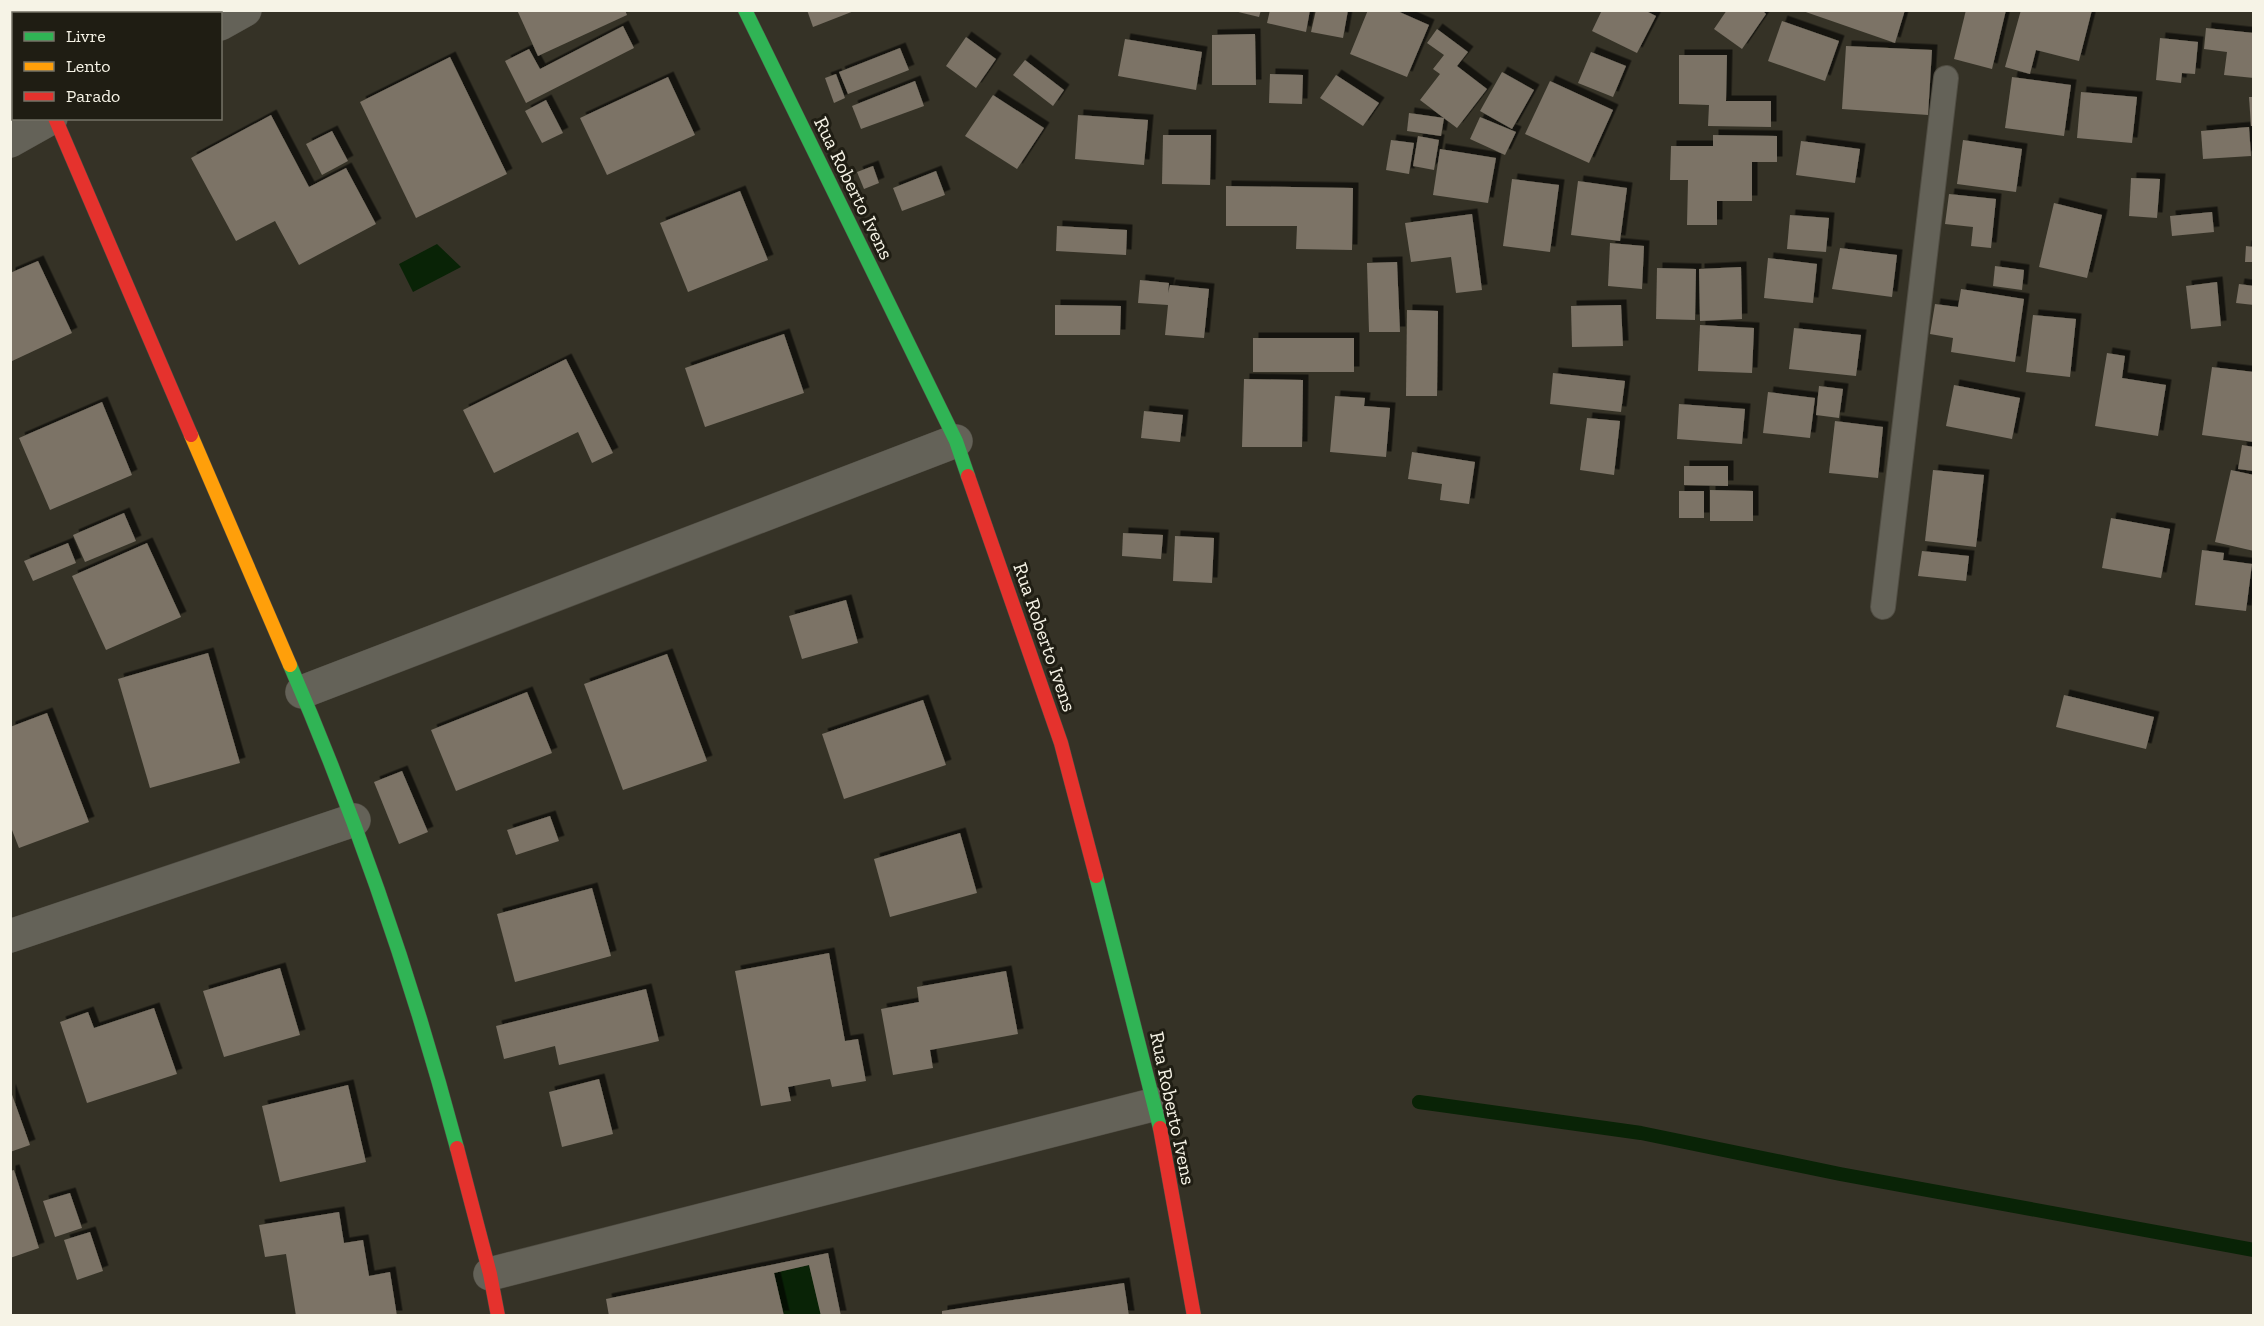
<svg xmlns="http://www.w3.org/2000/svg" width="2264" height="1326" viewBox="0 0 2264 1326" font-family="'Zilla Slab',serif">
<defs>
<filter id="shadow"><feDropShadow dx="5.5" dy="-5.5" stdDeviation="0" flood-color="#0009"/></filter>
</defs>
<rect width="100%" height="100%" fill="#353226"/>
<g fill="#092306">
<path d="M437,244l24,23 -48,25 -14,-28z"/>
<path d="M809,1265l12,50h-37l-10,-42z"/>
</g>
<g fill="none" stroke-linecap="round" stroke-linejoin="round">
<path stroke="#092306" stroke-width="14" d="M1419,1102l222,31 199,41 414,76"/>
</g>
<g fill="#7b7366" filter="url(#shadow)">
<path d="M517,10h108l2,5 -89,41z"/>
<path d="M807,10h47v1l-41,16z"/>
<path d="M1230,10h31l-2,7z"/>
<path d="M1270,10h40l-4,22 -39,-9z"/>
<path d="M1316,10h32l-5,28 -32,-6z"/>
<path d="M1368,10h27l34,15 -22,52 -57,-23z"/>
<path d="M1602,10h42l12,6 -19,37 -45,-22z"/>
<path d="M1727,10h35l4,4 -24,35 -28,-20z"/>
<path d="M1800,10h105l-10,33z"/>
<path d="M1966,10h40l-14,59 -38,-10z"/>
<path d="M2021,10h71l-13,51 -43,-11 -6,24 -25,-7z"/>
<path d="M1782,21l57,20 -14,40 -57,-20z"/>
<path d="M623,26l11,22 -108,55 -21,-42 24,-12 11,20z"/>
<path d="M2206,28l48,5v45l-30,-3 3,-23 -23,-3z"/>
<path d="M1437,29l31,23 -11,14 30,23 -30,39 -37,-28 20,-26 -7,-5 11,-14 -17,-12z"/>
<path d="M1255,34l1,51h-44v-50z"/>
<path d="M966,37l30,22 -20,29 -30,-22z"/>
<path d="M2160,38l38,4 -3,32 -13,-1 -1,10 -25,-3z"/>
<path d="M1125,39l77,13 -6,38 -78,-14z"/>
<path d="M1846,46l86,4 -4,65 -86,-6z"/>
<path d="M900,48l9,22 -61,24 -9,-22z"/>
<path d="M1591,52l35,14 -13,31 -35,-14z"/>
<path d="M1679,55h48l-1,46h45v26l-63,-1 1,-21 -30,-1z"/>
<path d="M450,57l57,117 -91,44 -56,-116z"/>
<path d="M1025,60l39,30 -11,16 -40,-31z"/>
<path d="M1502,72l32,18 -22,39 -32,-18z"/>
<path d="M836,74l9,24 -11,5 -9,-25z"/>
<path d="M1270,74l33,1 -1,29 -33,-1z"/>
<path d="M1336,75l43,28 -16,23 -43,-28z"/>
<path d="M668,77l27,58 -88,40 -27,-57z"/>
<path d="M2012,77l59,8 -7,51 -59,-8z"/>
<path d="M915,81l9,25 -63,23 -9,-23z"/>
<path d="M1550,81l63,29 -24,53 -64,-29z"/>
<path d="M2081,92l56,5 -5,46 -55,-5z"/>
<path d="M993,95l51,33 -27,41 -52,-33z"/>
<path d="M2249,97h5v29h-3z"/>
<path d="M546,100l17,33 -21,10 -17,-32z"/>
<path d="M1409,113l35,5 -3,18 -34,-5z"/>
<path d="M271,115l38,72 37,-19 30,56 -77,41 -24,-44 -39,20 -45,-83z"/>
<path d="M1078,115l70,5 -4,45 -69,-6z"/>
<path d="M1480,117l36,15 -11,23 -35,-16z"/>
<path d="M2249,127l2,29 -48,3 -2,-28z"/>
<path d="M332,131l16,30 -26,14 -16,-31z"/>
<path d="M1163,135h48l-1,50 -48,-1z"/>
<path d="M1713,135l64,1v26h-25v39h-35v24h-30l1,-45h-18l1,-34h42z"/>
<path d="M1418,136l21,4 -5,30 -21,-4z"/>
<path d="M1391,140l23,3 -5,31 -23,-4z"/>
<path d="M1963,140l59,9 -6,43 -59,-8z"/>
<path d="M1801,141l59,8 -5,34 -59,-8z"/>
<path d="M1440,149l56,9 -8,45 -55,-8z"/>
<path d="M873,166l6,17 -15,6 -7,-17z"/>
<path d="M936,171l9,24 -43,16 -9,-23z"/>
<path d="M2131,178l29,1 -3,39 -28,-2z"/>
<path d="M1512,179l47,6 -9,67 -47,-6z"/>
<path d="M1578,181l49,7 -7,53 -49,-6z"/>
<path d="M1226,186l127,2 -1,62 -56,-1 1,-23h-71z"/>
<path d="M740,191l28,69 -80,32 -28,-69z"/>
<path d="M1949,194l47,5 -5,49 -20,-2 2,-19 -28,-3z"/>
<path d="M2054,203l48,12 -15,63 -48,-11z"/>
<path d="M2212,212l2,20 -42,4 -2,-20z"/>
<path d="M1472,214l10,76 -26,3 -5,-36 -40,5 -6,-39z"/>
<path d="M1790,215l39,3 -3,34 -39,-3z"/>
<path d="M1057,226l70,4 -1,25 -70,-4z"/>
<path d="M1610,243l34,3 -2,43 -34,-3z"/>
<path d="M2246,246l8,1v15h-9z"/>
<path d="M1840,248l57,7 -5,42 -60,-8z"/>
<path d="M1768,258l49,6 -4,39 -49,-5z"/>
<path d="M38,261l34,72 -62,29v-89z"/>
<path d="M1397,262l3,70h-31l-2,-69z"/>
<path d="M1995,266l29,4 -2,20 -29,-4z"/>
<path d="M1741,267l1,52 -42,2 -1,-52z"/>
<path d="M1657,268l39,1 -1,51 -39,-1z"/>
<path d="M1140,280l29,3 -1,10 2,-8 39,4 -5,49 -39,-3 3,-30 -30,-2z"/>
<path d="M2217,282l4,44 -30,3 -5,-43z"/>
<path d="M2239,284l15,2v19l-18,-2z"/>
<path d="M1961,289l63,10 -9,63 -64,-10 2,-14 -23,-4 5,-30 23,3z"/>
<path d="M1055,305l66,1 -1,29h-65z"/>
<path d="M1621,305l2,41 -51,1 -1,-41z"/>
<path d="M1407,310l31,1 -1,85h-31z"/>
<path d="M2033,315l43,4 -6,58 -44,-5z"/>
<path d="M1700,325l54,3 -2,45 -54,-2z"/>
<path d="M1794,328l67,7 -5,41 -67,-7z"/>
<path d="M784,334l20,59 -99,34 -20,-59z"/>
<rect x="1253" y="338" width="101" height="34"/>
<path d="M2107,353l18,3 -3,22 44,7 -8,51 -63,-10z"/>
<path d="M566,359l47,94 -21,10 -14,-31 -84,41 -31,-63z"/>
<path d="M2212,367l42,5v70l-52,-7z"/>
<path d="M1553,373l72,8 -4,31 -71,-8z"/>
<path d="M1244,379l59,1 -1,67h-60z"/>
<path d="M1954,385l66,13 -8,41 -66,-13z"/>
<path d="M1819,386l24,3 -4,29 -23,-3z"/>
<path d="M1768,392l47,6 -5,40 -47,-5z"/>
<path d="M1335,396l30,2 -1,8 26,2 -4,49 -56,-5z"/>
<path d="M102,402l30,73 -82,35 -31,-72z"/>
<path d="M1679,404l66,5 -3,35 -65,-5z"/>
<path d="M1144,411l39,4 -3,27 -39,-4z"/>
<path d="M1587,418l33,3 -6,54 -34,-5z"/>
<path d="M1835,421l48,6 -5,51 -49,-5z"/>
<path d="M2242,445l12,2v24l-16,-2z"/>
<path d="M1412,452l63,10 -6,42 -29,-4 2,-16 -34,-5z"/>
<path d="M1684,466h44v20l-44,-1z"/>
<path d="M1933,470l51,5 -8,72 -51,-6z"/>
<path d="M2231,470l23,5v76l-39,-9z"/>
<path d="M1710,490l43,1v30h-43z"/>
<rect x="1679" y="491" width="25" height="27"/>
<path d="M124,513l12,28 -51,21 -12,-27z"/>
<path d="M2111,518l59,11 -9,49 -59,-10z"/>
<path d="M1123,533l40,2 -2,24 -39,-3z"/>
<path d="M1175,536l39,2 -2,45 -39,-2z"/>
<path d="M68,543l8,20 -43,18 -9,-20z"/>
<path d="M147,543l34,74 -75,33 -34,-74z"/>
<path d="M2202,550l22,3 -1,7 29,4 -6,47 -51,-6z"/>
<path d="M1922,551l47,5 -3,25 -48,-5z"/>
<path d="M846,600l12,43 -56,16 -13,-43z"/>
<path d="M208,653l32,110 -90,25 -32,-109z"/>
<path d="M667,654l40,107 -84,29 -39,-106z"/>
<path d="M527,692l25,61 -96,38 -25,-61z"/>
<path d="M2064,695l90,22 -8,32 -90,-22z"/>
<path d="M923,700l23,65 -102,34 -22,-65z"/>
<path d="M47,713l42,109 -70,26 -9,-23v-98z"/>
<path d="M402,771l26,61 -29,12 -25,-62z"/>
<path d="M550,816l9,25 -43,14 -9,-25z"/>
<path d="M960,833l17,60 -87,24 -16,-58z"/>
<path d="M592,888l19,68 -96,26 -18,-68z"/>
<path d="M829,953l16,88 13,-2 8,42 -34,6 -2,-8 -42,8 3,14 -30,5 -26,-135z"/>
<path d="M280,968l20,67 -76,22 -21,-66z"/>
<path d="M1006,971l12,63 -88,16 3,18 -40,7 -12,-66 38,-7 -2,-15z"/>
<path d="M646,989l13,52 -100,24 -4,-19 -51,13 -8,-33z"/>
<path d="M154,1008l23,66 -90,29 -27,-81 28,-10 6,16z"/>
<path d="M599,1079l14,55 -51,13 -13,-55z"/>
<path d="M348,1085l18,77 -86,20 -18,-76z"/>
<path d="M10,1089l20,56 -20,7z"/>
<path d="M14,1170l25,78 -29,10v-87z"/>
<path d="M70,1193l12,35 -27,9 -12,-36z"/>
<path d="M339,1212l5,31 19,-3 6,36 21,-4 7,44h-101l-10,-62 -21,3 -6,-32z"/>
<path d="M90,1232l13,39 -26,9 -13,-40z"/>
<path d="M828,1253l13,63h-20l-12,-51 -35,8 10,43h-175l-3,-17z"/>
<path d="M1124,1283l5,33h-187v-5z"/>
</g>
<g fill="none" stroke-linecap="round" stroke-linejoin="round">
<defs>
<path id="lane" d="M1883,607l63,-529"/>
<g id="street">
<path d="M220,24l25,-14"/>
<path d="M10,34l4,5"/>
<path d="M10,141l41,-23"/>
<path d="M302,692l654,-251"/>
<path d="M10,936l344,-116"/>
<path d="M490,1274l666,-170"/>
</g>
<g id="fast">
<path d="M745,10l211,431 12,35"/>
<path d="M290,665c68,157 123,318 167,483"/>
<path d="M1096,876l64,252"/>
</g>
<path id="slow" d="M191,435l99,230"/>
<g id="jam">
<path d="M55,118l136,317"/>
<path d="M968,476l93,267 35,133"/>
<path d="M1160,1128l34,188"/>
<path d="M457,1148l33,126 8,42"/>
</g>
</defs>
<use href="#lane" stroke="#504d43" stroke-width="26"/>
<use href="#street" stroke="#504d43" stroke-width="34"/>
<use href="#fast" stroke="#504d43" stroke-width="15"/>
<use href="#slow" stroke="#504d43" stroke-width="15"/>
<use href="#jam" stroke="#504d43" stroke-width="15"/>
<use href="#lane" stroke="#646258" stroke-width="24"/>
<use href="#street" stroke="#646258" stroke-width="33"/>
<use href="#fast" stroke="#30b455" stroke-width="14"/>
<use href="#slow" stroke="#ff9f0a" stroke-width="14"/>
<use href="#jam" stroke="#e5322d" stroke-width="14"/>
</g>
<g text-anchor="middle" stroke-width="6" stroke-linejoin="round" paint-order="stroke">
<g font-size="20" fill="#f6f3e6" stroke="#1f1d13">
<text transform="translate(854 188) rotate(64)" y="7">Rua Roberto Ivens</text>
<text transform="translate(1045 637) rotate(71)" y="7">Rua Roberto Ivens</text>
<text transform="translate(1173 1108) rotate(78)" y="7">Rua Roberto Ivens</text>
</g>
</g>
<rect width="2264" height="1326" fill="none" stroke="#f6f3e6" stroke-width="24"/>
<rect x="12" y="12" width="210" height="108" fill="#1f1d13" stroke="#757367" stroke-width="1.5"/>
<rect x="24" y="32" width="30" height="9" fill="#30b455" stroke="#757367" stroke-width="1.5"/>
<text x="66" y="42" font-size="18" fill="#f6f3e6">Livre</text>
<rect x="24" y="62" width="30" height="9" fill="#ff9f0a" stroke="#757367" stroke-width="1.5"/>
<text x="66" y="72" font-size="18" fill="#f6f3e6">Lento</text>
<rect x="24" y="92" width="30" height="9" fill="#e5322d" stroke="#757367" stroke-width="1.5"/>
<text x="66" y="102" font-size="18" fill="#f6f3e6">Parado</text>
</svg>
